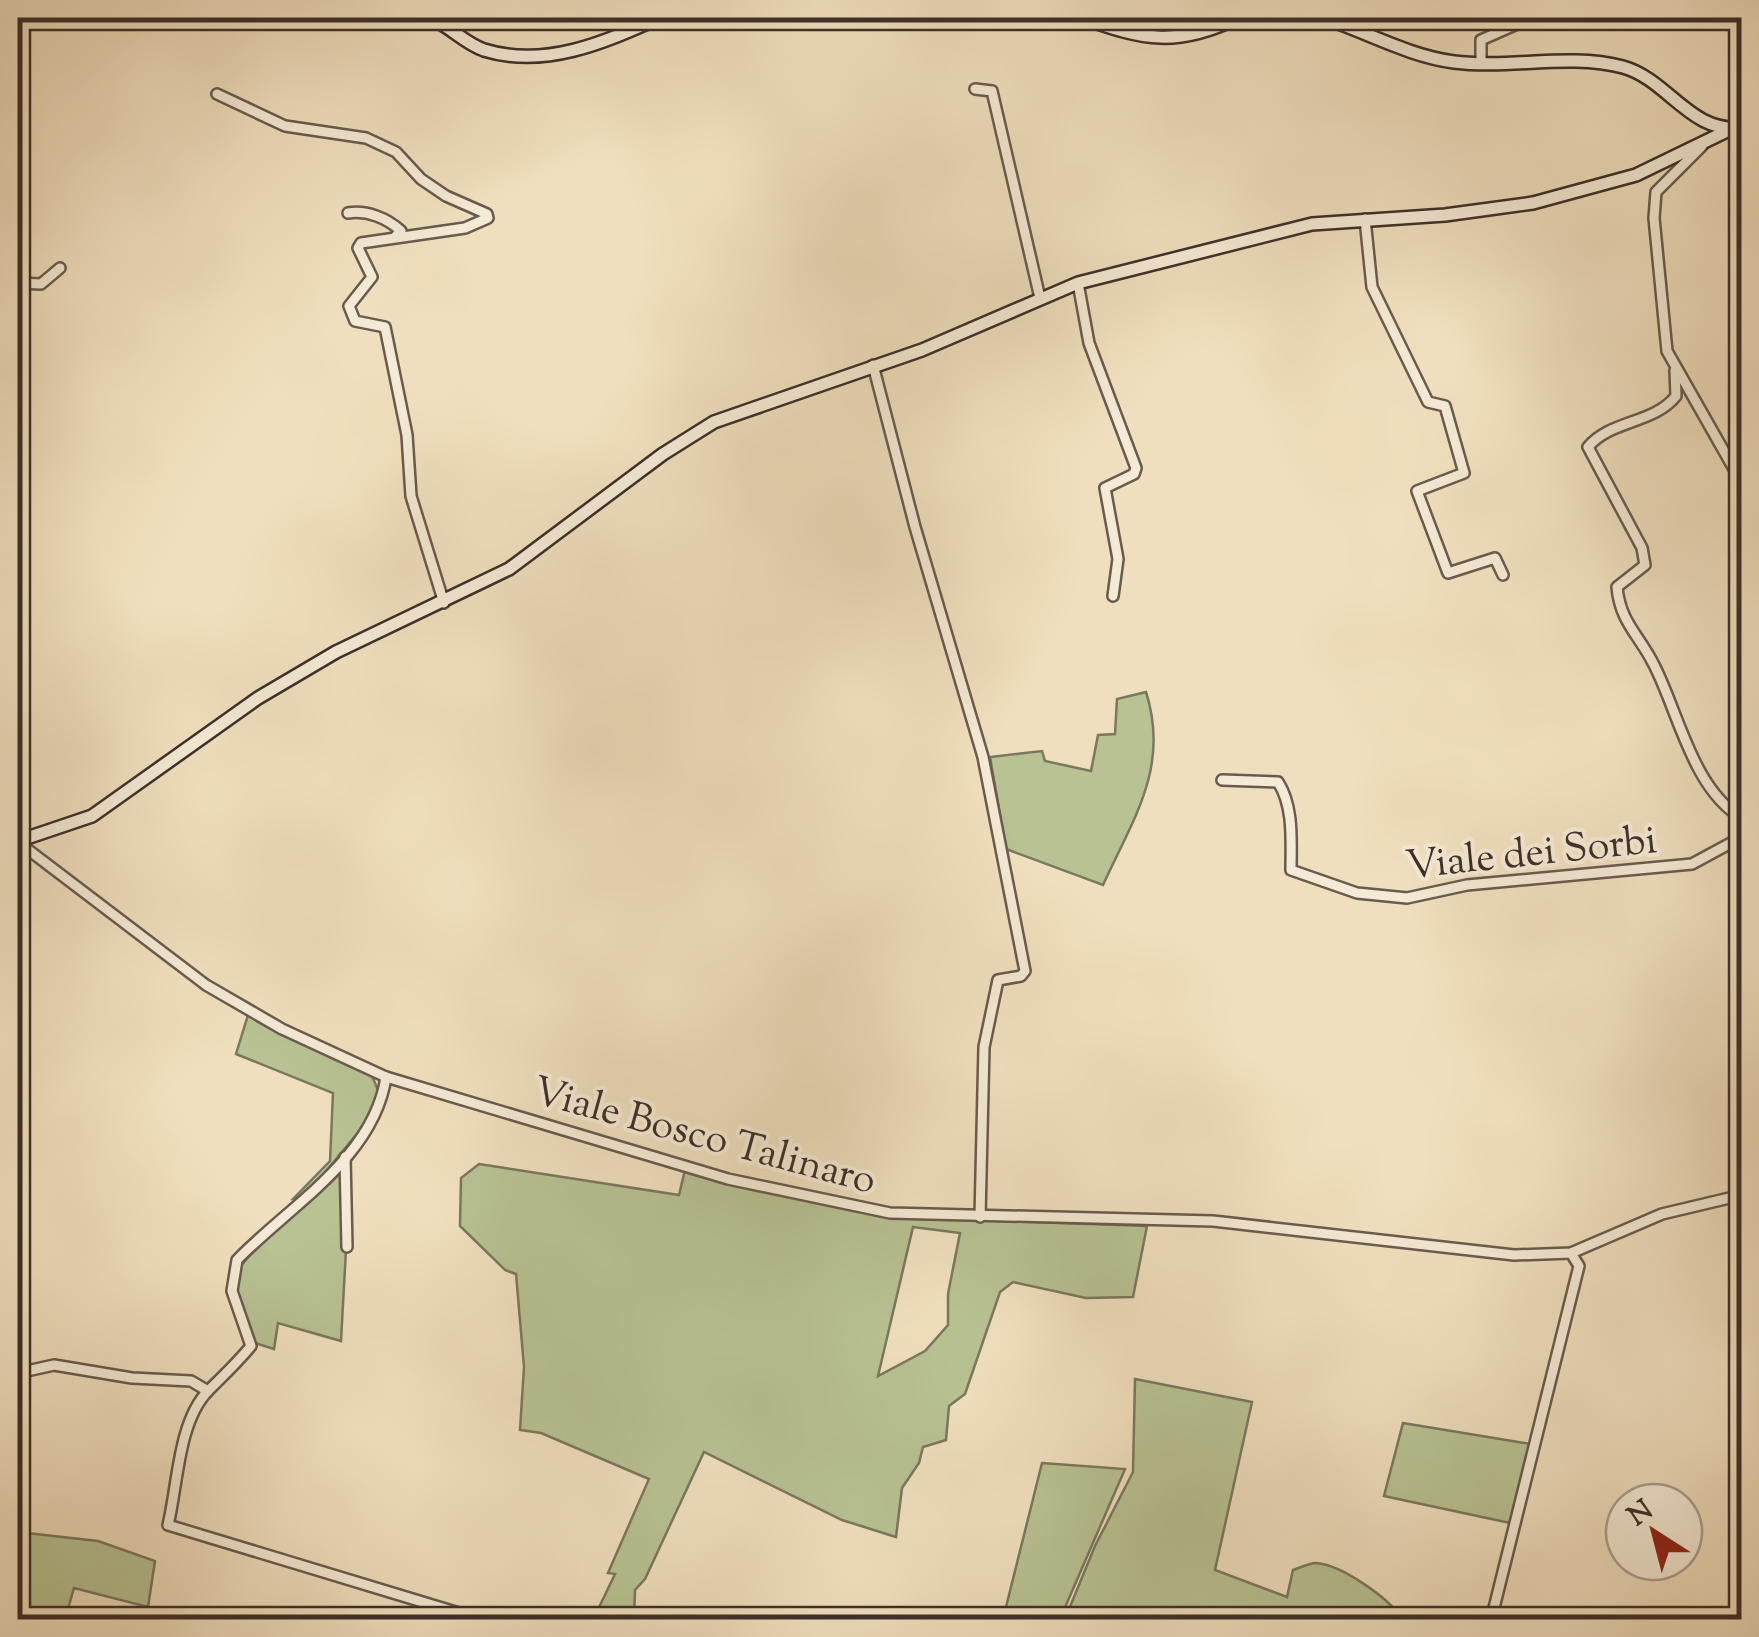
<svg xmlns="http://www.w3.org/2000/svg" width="1759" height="1637" viewBox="0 0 1759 1637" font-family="'Sorts Mill Goudy',serif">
<rect width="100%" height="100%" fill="#f0dfbe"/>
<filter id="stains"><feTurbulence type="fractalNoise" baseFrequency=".002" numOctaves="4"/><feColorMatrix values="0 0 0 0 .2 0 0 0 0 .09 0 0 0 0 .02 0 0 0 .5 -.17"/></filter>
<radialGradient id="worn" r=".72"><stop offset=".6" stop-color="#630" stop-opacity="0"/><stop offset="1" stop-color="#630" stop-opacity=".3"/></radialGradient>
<g fill="#b8c293" stroke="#7a785e" stroke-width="2.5" fill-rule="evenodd">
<path d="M1146,692c24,75 -13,127 -43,193l-97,-36 -16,-92 52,-6 3,10 46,10 7,-36 17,-1 2,-35z"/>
<path d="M248,1015l124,61 8,19 -5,17 -72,87h-10l37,-38 3,-68 -97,-39z"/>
<path d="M479,1164l200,31 6,-25 165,39 65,9 232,8 -14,71 -47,1 -73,-16 -13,10 -35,102 -16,12 -3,34 -23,7 -4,16 -17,25 -6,49 -54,-17 -138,-68 -59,127 -10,11 -1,29 -41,1 22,-46 -7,-1 41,-94 -108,-46 -21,-3 4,-63 -8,-93 -11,-4 -45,-44 1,-48zM913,1227l47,6 -12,61v31l-23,26 -47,25z"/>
<path d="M342,1166l4,84 -5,91 -63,-18 -4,26 -22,-7c-4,-21 -21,-48 -15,-69 3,-14 88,-89 105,-107z"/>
<path d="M1135,1379l117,23 -37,168 72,27 6,-27c6,-2 17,-7 23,-7 26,2 73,35 86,56h-337l30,-73 38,-74z"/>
<path d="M1403,1423l128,21 -21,79 -126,-27z"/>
<path d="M1042,1463l83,6 -65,150h-57z"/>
<path d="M18,1532l80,9 57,20 -7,46 -74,-19 -9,31h-47z"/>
</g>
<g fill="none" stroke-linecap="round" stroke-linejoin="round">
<defs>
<g id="street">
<path d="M1481,64v-24l50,-22"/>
<path d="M975,89l17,2 48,207"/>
<path d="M217,94l68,32 81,12 30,14 25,27 25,17 41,18 1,4 -23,10 -104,15 -3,5 14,29 -23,29 6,15 30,6 22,108 4,61 33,107"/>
<path d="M1702,146l-46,46 -2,26 13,133 75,132"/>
<path d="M348,213c19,-3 39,5 53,18l-5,5"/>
<path d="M1365,219l7,68 56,115 17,4 19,67 -47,18 31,82 47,-15 8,17"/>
<path d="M18,283l23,1 19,-16"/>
<path d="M1078,283l11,60 47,125 -2,6 -29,14 13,71 -5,37"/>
<path d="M873,365l42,162 68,230 42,214 -4,5 -23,4 -14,67 -4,170"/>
<path d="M1675,370l1,26c-22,28 -66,24 -88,51l54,101 3,17 -28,22c3,35 22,48 36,76 25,47 39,126 89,155"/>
<path d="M1222,780l56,2c16,25 13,59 13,88l66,23 50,5 60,-13 225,-21 50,-27"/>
<path d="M18,842l188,143 76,44 104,48 342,102 162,34 323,8 301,34 57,-2 91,-39 80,-19"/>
<path d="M386,1077c-12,81 -97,129 -149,183l-5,31 19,55c-14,17 -28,30 -43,45 -30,31 -30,93 -40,134l314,95"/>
<path d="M345,1157l2,90"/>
<path d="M18,1373l36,-8 78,13 59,3 17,10"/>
<path d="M1491,1620l88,-354 -8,-13"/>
</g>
<g id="secondary">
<path d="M430,18c20,8 34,25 54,32 61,19 121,-8 175,-32"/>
<path d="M1083,18c61,22 94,29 154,0"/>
<path d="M1324,18c43,14 84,38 130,44 55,7 115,-9 169,5 46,13 66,66 119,61"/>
<path d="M18,841l74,-25 166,-118 78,-46 173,-83 154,-115 51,-32 208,-72 156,-67 234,-59 133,-9 88,-12 103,-28 95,-46"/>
</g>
</defs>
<use href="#street" stroke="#695b4e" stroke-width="14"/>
<use href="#secondary" stroke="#3c2f29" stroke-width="16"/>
<use href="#street" stroke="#f5ead5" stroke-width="9"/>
<use href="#secondary" stroke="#f5ead5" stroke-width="11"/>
</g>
<g text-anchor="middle" stroke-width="8" stroke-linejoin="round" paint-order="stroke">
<g font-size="40" fill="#3c2f29" stroke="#f5ead5">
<text transform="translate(1531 851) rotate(-6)" y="14">Viale dei Sorbi</text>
<text transform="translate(705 1134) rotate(15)" y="14">Viale Bosco Talinaro</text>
</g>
</g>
<rect width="1759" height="1637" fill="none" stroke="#f0dfbe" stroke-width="60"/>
<rect x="20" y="20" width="1719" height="1597" fill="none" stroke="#3c2f29" stroke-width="5"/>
<rect x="30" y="30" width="1699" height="1577" fill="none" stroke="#3c2f29" stroke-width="2.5"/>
<g transform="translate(1654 1532) rotate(324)"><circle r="48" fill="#f5ead5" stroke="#ab9f90" stroke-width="2.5"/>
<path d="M0-8L18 38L0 25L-18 38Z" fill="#8f2418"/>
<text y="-15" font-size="28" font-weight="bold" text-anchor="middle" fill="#3c2f29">N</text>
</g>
<rect width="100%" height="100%" filter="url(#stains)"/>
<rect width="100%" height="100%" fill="url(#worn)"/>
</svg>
